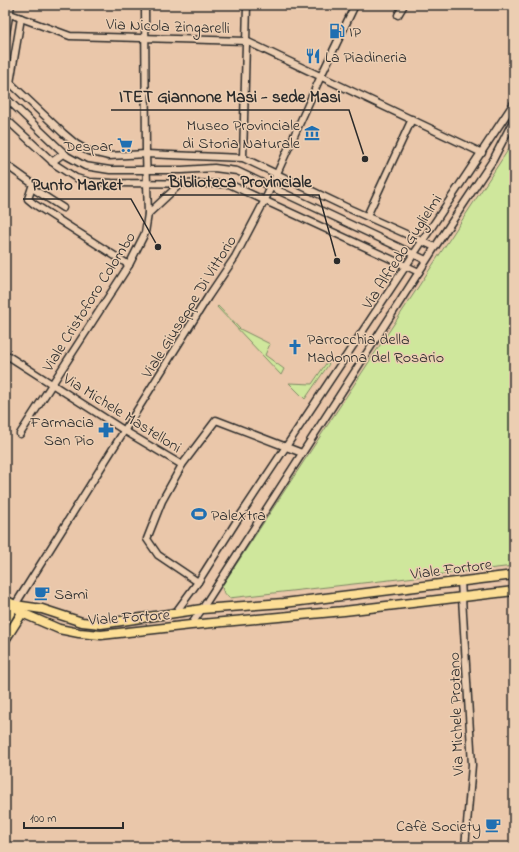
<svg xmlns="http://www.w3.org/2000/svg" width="519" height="852" viewBox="0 0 519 852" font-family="'Indie Flower',sans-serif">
<rect width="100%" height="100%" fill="#eac7aa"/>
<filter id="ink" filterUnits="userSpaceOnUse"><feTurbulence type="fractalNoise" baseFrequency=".025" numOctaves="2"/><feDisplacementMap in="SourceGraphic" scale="8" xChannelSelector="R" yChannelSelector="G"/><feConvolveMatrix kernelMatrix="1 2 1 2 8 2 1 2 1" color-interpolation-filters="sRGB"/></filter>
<g filter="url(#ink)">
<g fill="#cfe79c" stroke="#7d8964">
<path d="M514,141v425l-285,32 -6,-7 -1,-5z"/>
<path d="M218,306l22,23 30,15 -5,11 19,14 -3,6 -64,-68z"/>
<path d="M327,362l2,2 -24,35 -16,-16 23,1z"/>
</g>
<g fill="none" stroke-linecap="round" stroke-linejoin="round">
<defs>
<g id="minor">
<path d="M10,14l60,22 176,5 236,112"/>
<path d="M398,15l6,-10"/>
<path d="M5,39l6,-34"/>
<path d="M5,78l58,55 13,11 12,7 21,5 37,-2 97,4 107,51 85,38"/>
<path d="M10,83l11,-65"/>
<path d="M5,97l62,59 18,10 25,4h72l32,-2 23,3 189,89"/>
<path d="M5,118l51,47 20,13 14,4 22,1 117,1 190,88"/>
<path d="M243,158l4,-153"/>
<path d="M52,162l12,-9"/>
<path d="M5,164l28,20 -5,15 6,5 95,61"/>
<path d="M32,188l31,20"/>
<path d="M148,214l32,-30"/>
<path d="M367,216l45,-97"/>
<path d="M5,354l120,77 57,34"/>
<path d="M20,434l109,-169 16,-32 3,-19 -2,-60 -1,-149"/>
<path d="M461,581l11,184 -7,82"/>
<path d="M198,582l-40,-27 -11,-16 15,-38 20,-36 34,-45 86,33"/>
<path d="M15,605l193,-308 27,-40 30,-57 56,-124 34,-71"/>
<path d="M176,612l22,-30 40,-63 276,-416"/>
<path d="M191,625l11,-16 233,-362 58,-87 21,-41"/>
</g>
<g id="major">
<path d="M5,600l10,5 7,8 37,16 20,4 22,2 90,-10 153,-14 170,-20"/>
<path d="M15,605l27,4 40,13 19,2 101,-15 82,-6 230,-28"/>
<path d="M5,622l10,-17"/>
<path d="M5,640l17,-27"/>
</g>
</defs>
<use href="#minor" stroke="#2b2b2b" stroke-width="9"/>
<use href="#major" stroke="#2b2b2b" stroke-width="11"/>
<use href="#minor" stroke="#ecceb2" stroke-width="6"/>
<use href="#major" stroke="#fcde96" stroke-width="8"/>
</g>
</g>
<defs>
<symbol id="fuel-bare" viewBox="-9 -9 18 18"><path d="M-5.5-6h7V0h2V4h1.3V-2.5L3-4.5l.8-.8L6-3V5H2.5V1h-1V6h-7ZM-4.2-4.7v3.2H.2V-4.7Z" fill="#1f6fb2" stroke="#ecceb2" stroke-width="2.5" paint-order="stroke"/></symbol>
<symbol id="restaurant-bare" viewBox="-9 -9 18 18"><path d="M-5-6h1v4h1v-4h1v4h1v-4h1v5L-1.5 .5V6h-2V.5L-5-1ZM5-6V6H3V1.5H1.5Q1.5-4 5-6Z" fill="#1f6fb2" stroke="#ecceb2" stroke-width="2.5" paint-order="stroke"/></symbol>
<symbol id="museum-bare" viewBox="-9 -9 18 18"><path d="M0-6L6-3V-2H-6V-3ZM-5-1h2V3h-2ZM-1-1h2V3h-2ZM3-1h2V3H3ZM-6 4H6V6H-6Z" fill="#1f6fb2" stroke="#ecceb2" stroke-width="2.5" paint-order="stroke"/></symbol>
<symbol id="supermarket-bare" viewBox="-9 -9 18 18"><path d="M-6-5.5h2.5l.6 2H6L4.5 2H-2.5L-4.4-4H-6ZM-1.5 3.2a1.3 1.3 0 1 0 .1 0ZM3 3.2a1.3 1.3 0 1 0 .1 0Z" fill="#1f6fb2" stroke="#ecceb2" stroke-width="2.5" paint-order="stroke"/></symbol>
<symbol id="church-bare" viewBox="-9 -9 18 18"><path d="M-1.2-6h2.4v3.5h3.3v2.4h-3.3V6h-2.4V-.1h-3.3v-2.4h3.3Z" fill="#1f6fb2" stroke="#ecceb2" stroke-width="2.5" paint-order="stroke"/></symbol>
<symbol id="pharmacy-bare" viewBox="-9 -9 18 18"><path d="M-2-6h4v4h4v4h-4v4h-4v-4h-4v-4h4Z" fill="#1f6fb2" stroke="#ecceb2" stroke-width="2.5" paint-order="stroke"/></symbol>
<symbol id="stadium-bare" viewBox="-9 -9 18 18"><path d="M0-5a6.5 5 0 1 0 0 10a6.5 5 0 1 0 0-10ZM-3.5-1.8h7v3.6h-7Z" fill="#1f6fb2" stroke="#ecceb2" stroke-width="2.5" paint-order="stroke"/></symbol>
<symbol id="cafe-bare" viewBox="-9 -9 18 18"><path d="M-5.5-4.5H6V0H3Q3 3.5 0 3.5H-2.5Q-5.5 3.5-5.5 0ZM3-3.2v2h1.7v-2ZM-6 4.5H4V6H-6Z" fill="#1f6fb2" stroke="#ecceb2" stroke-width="2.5" paint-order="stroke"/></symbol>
</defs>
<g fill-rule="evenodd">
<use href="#fuel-bare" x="326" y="20" width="22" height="22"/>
<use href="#restaurant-bare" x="302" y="45" width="22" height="22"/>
<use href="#museum-bare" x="301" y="122" width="22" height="22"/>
<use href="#supermarket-bare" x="114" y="134" width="22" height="22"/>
<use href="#church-bare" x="284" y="336" width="22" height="22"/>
<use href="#pharmacy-bare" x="95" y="419" width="22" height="22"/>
<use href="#stadium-bare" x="188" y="503" width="22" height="22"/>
<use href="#cafe-bare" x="31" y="582" width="22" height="22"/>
<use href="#cafe-bare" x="482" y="814" width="22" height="22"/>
</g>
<g text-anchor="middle" stroke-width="3" stroke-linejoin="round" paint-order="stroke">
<g font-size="16" fill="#2b2b2b" stroke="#ecceb2">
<text transform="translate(168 25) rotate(2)" y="6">Via Nicola Zingarelli</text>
<text transform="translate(401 251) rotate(-57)" y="6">Via Alfredo Guglielmi</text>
<text transform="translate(88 301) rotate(-58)" y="6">Viale Cristoforo Colombo</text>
<text transform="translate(188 306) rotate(-58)" y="6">Viale Giuseppe Di Vittorio</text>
<text transform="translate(123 412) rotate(32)" y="6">Via Michele Mastelloni</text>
<text transform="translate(451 568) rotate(-7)" y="6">Viale Fortore</text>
<text transform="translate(129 616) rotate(-4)" y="6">Viale Fortore</text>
<text transform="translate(455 714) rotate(-92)" y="6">Via Michele Protano</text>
</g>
<g font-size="16" fill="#2b2b2b" stroke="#ecceb2" text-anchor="start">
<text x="349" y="37">IP</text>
<text x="325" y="62">La Piadineria</text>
<text x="300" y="130" text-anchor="end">Museo Provinciale<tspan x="300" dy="18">di Storia Naturale</tspan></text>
<text x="113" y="151" text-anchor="end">Despar</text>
<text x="307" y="344">Parrocchia della<tspan x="307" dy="18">Madonna del Rosario</tspan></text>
<text x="94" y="427" text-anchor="end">Farmacia<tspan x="94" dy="18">San Pio</tspan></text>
<text x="211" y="520">PaleXtra</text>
<text x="54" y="599">Samì</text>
<text x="481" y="831" text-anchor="end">Cafè Society</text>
</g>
</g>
<path fill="none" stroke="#2b2b2b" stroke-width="1.5" d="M365 159L349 110H111M337 261L319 195H160M158 247L131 199H23"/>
<g fill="#2b2b2b" stroke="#ecceb2" stroke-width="1.5">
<circle cx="365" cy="159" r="4"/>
<circle cx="337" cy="261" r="4"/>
<circle cx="158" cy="247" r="4"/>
</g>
<g font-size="17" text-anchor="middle" font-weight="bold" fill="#2b2b2b" stroke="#ecceb2" stroke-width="3" stroke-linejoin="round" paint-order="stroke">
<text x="230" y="102">ITET Giannone Masi - sede Masi</text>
<text x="240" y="187">Biblioteca Provinciale</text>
<text x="77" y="190">Punto Market</text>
</g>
<rect width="519" height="852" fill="none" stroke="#ecceb2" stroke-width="20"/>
<rect x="10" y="10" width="499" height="832" fill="none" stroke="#2b2b2b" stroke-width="1.5" filter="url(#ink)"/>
<path d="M24 822v6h99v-6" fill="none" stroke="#2b2b2b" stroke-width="2"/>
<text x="30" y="822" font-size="12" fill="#2b2b2b" stroke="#ecceb2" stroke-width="3" paint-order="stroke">100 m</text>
</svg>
